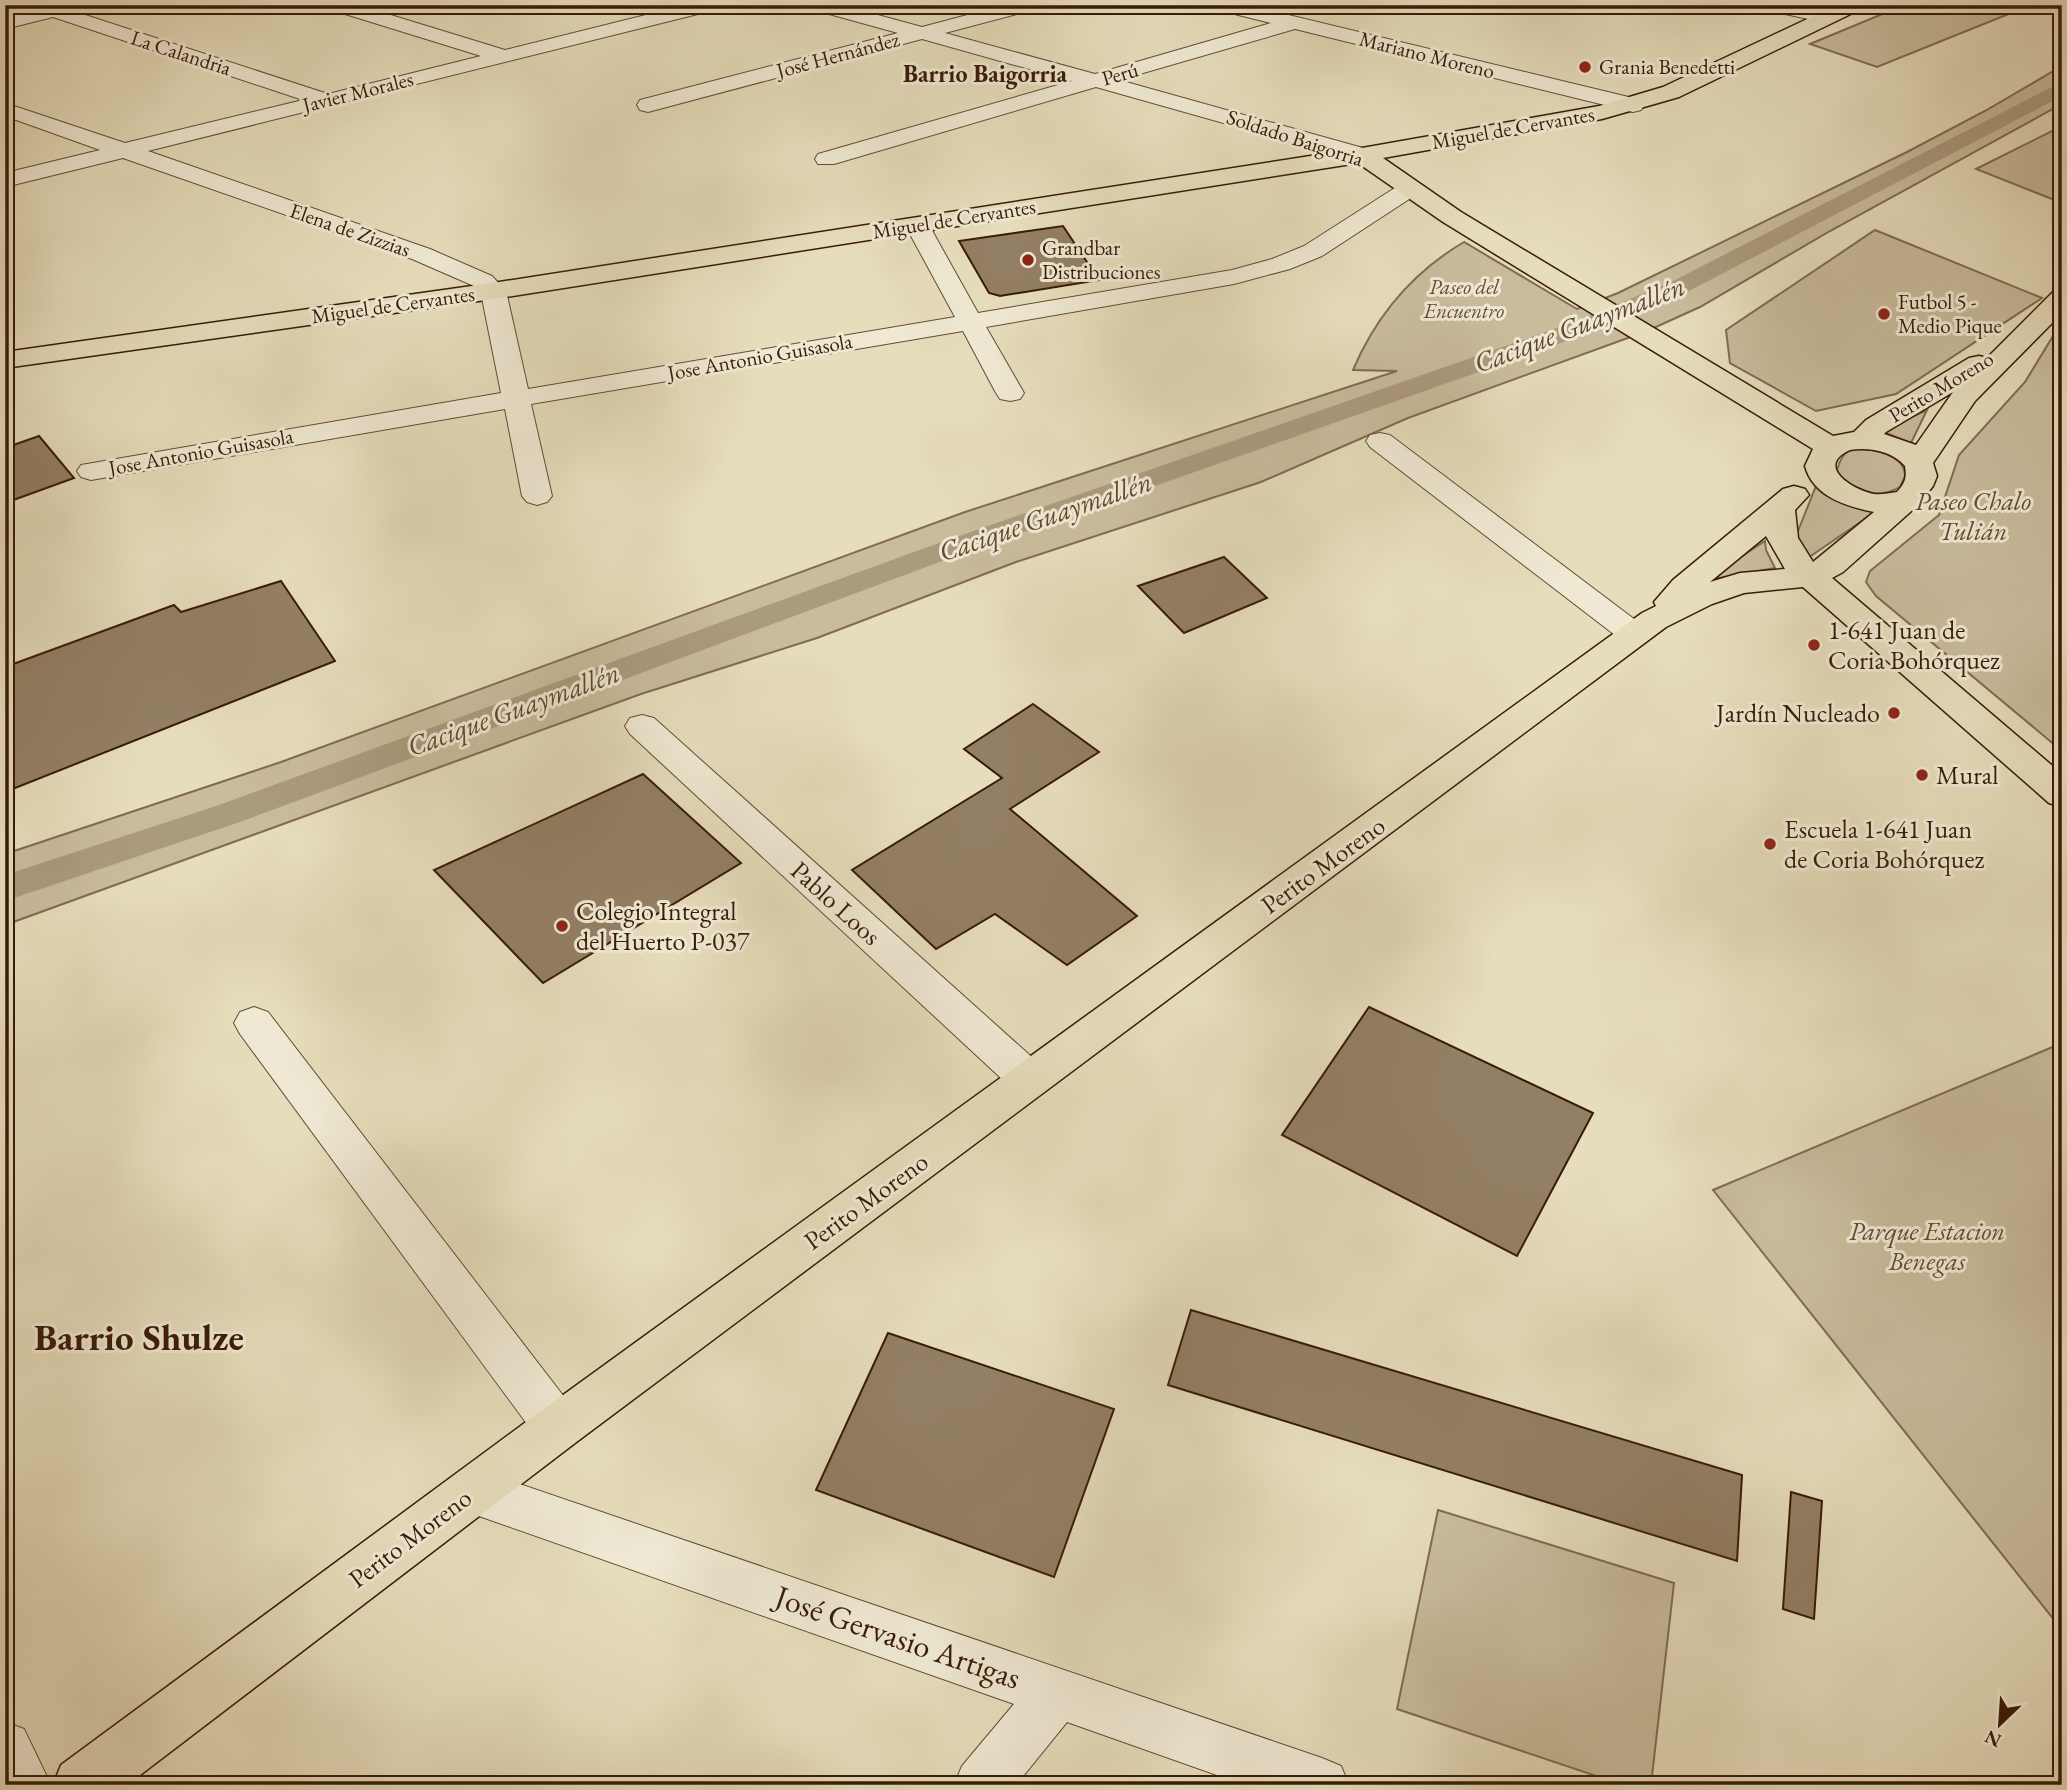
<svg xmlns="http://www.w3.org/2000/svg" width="2067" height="1790" viewBox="0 0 2067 1790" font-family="'EB Garamond',serif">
<rect width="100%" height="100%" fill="#e6ddbc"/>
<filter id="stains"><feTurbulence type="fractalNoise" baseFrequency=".00286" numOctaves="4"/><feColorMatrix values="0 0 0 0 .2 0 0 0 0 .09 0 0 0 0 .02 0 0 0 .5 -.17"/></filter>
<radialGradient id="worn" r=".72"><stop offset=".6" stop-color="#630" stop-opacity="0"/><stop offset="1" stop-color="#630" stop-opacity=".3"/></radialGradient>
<g fill="#c9bc9d" stroke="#816b52" stroke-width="2">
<path d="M1904,5h127l-154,62 -67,-23z"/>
<path d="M2062,66v38l-232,127 -130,76 -53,24 -239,87 -147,64 -245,80 -199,76 -176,56 -636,231v-71l276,-92 684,-250 432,-141 -44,-1c23,-54 60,-98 111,-128l113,67 41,-16 289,-141 78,-41z"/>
<path d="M2062,126v77l-86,-34z"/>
<path d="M1875,230l167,68 -146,96 -80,17 -86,-48 -4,-33z"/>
<path d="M2062,331v420l-186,-155 -10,-14 4,-11 69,-56 20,-60 66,-73 28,-46z"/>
<path d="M1927,410l-16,33 -30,-12z"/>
<path d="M1861,448c17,2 44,8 44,28l-5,11c-21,12 -53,7 -63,-17 4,-14 9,-21 24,-22z"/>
<path d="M1816,486l35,20 24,6 -70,48 -9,-24z"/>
<path d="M1765,541l1,9 9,18 -56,10 -4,-4z"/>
<path d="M2062,1043v587l-349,-440z"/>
<path d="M1438,1510l236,73 -23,202h-28l-226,-76z"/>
</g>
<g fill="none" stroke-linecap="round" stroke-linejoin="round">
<path fill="#ab9b7e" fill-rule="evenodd" d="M2062,82v14l-373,195 -94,40 -650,229 -705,262 -235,79v-26l211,-69 709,-258 652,-227 96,-40z"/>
</g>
<g fill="#937f65" stroke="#391a07" stroke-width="2">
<path d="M1063,226l36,54 -99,16 -11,-3 -30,-52z"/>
<path d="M39,436l35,42 -69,25v-55z"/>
<path d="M1224,557l43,41 -83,35 -46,-47z"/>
<path d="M281,581l54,80 -330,131v-125l169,-62 7,7z"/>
<path d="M1033,704l66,48 -89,57 127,107 -70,49 -72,-51 -59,35 -84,-79 150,-92 -38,-29z"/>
<path d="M643,774l98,89 -198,120 -109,-113z"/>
<path d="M1369,1007l224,106 -76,143 -235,-121z"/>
<path d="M1191,1310l551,165 -5,86 -569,-176z"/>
<path d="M888,1333l226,76 -60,168 -238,-87z"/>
<path d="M1791,1492l31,9 -8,118 -31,-10z"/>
</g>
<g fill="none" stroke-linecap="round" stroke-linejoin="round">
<defs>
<g id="minor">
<path d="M26,5h47v6l255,83 153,-38 -152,-47 -3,-4h32l147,45 181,-45h35l-3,4 -570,142 282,98 62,27 14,15 22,98 427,-72 -50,-92 4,-5 8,-2 8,2 4,5 49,88 254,-43 40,-11 32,-13 97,-62h16l4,5 -4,5 -95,62 -32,13 -56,15 -248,43 38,66 -4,6 -10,2 -10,-2 -4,-6 -33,-62 -432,73 21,92 -5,6 -10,3 -10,-3 -5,-6 -17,-87 -414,71 -10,-3 -4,-6 4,-6 420,-72 -20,-100 -7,-7 -62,-27 -289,-101 -118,29v-14l95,-23 -95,-34v-13l120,40 178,-43 -250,-83 -48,12v-12l27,-7z"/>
<path d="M808,5h33l81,22 83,-22h34l-3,4 -91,24 150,41 176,-51 -57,-14 -3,-4h36l394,95 3,5 -3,5 -8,2 -338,-83 -176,51 251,70 3,5 -3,5h-16l-258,-73 -262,77h-16l-3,-5 3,-5 254,-73 -150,-42 -274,73 -8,-2 -3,-5 3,-5 258,-67 -87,-24z"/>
<path d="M1759,5h40l35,8 3,4 -3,4 -7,2 -65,-14z"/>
<path d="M1380,433l10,2 256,193 5,7 -5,7 -11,3 -11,-3 -254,-195 -4,-6 4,-6z"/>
<path d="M642,715l12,3 390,350 6,12 -6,12 -14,4 -14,-4 -386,-358 -5,-8 5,-8z"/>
<path d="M254,1007l14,5 307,399 6,16 -6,16 -17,6 -17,-6 -301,-409 -6,-11 6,-11z"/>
<path d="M473,1468l849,290 19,8 8,19h-104l-178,-63 -51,63h-62l8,-19 52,-62 -558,-196 -7,-17 7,-17z"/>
<path d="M5,1722l19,7 27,56h-46z"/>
</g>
<path id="major" d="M1837,5h27l-3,4 -182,88 -77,22 -219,39 78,54 372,224 21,-4 12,-12 103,-62 10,-2 8,2 66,-66 9,-2v23l-87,88 -42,62 4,13 -4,10 -15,19 -75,67 -11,6 230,196v33l-13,-4 -246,-216 -59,6 -32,11 -46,23 -1091,816 -448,342h-74l8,-20 480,-354 1101,-798 14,-7 -2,-4 19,-22 110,-91 11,-3 11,3 4,6 -14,15 3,28 15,24 61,-50c-29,-6 -61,-16 -69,-46l8,-17 -370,-227 -85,-59 -865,136 -488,69v-16l488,-69 869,-135 237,-42 64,-19zM1953,392l-37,53 -32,-11 2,-2zM1850,450c19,-3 42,1 55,16 2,12 0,17 -8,26 -8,1 -16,3 -23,2 -21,-4 -60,-28 -24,-44zM1766,536l19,33 -45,4 -30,9z"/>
</defs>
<use href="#minor" stroke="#644b34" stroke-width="2"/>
<use href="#major" stroke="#391a07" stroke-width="3"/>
<use href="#minor" fill="#efe9d3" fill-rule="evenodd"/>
<use href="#major" fill="#e6ddbc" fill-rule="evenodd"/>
</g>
<g fill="#8f2418" stroke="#efe9d3" stroke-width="2.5">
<circle cx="1585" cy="67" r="7"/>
<circle cx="1028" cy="260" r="7"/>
<circle cx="1884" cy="314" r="7"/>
<circle cx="1814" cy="645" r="7"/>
<circle cx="1894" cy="713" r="7"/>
<circle cx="1922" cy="775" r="7"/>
<circle cx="1770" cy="844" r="7"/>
<circle cx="562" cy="926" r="7"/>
</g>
<g text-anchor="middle" stroke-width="6" stroke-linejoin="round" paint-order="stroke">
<g font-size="21" fill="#391a07" stroke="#efe9d3">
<text transform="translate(181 53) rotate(18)" y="7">La Calandria</text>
<text transform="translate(838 55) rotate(-15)" y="7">José Hernández</text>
<text transform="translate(1427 55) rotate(14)" y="7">Mariano Moreno</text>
<text transform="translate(1120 74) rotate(-16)" y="7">Perú</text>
<text transform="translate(358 92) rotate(-14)" y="7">Javier Morales</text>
<text transform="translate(1513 128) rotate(-10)" y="7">Miguel de Cervantes</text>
<text transform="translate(1295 138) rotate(18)" y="7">Soldado Baigorria</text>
<text transform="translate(954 219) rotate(-9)" y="7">Miguel de Cervantes</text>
<text transform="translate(350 230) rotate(19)" y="7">Elena de Zizzias</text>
<text transform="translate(393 305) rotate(-8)" y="7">Miguel de Cervantes</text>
<text transform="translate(760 357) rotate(-10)" y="7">Jose Antonio Guisasola</text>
<text transform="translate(1941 387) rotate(-31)" y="7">Perito Moreno</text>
<text transform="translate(201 452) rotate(-10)" y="7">Jose Antonio Guisasola</text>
</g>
<g font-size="21" fill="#391a07" stroke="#efe9d3" text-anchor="start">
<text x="1599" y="74">Grania Benedetti</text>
<text x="1042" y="255">Grandbar<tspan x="1042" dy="24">Distribuciones</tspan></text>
<text x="1898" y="309">Futbol 5 -<tspan x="1898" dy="24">Medio Pique</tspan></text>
</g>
<g font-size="21" font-style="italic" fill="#644b34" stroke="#efe9d3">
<text x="1464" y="294">Paseo del<tspan x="1464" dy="24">Encuentro</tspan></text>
</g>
<g font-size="24" font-weight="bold" fill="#391a07" stroke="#efe9d3">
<text x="985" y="82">Barrio Baigorria</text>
</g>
<g font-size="26" font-style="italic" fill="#644b34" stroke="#efe9d3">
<text x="1973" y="510">Paseo Chalo<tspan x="1973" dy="30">Tulián</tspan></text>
<text x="1927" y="1240">Parque Estacion<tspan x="1927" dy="30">Benegas</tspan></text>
</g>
<g font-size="26" fill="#391a07" stroke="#efe9d3" text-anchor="start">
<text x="1828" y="639">1-641 Juan de<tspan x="1828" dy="30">Coria Bohórquez</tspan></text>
<text x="1880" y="722" text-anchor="end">Jardín Nucleado</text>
<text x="1936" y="784">Mural</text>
<text x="1784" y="838">Escuela 1-641 Juan<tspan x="1784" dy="30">de Coria Bohórquez</tspan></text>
<text x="576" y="920">Colegio Integral<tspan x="576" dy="30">del Huerto P-037</tspan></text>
</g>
<g font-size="26" fill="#391a07" stroke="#efe9d3">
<text transform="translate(1323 865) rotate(-36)" y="9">Perito Moreno</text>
<text transform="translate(836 903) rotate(42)" y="9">Pablo Loos</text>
<text transform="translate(866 1201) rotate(-36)" y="9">Perito Moreno</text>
<text transform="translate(410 1538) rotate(-37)" y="9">Perito Moreno</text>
</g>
<g font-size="28" font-style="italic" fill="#614731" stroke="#efe9d3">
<text transform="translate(1579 324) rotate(-21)" y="10">Cacique Guaymallén</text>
<text transform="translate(1045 516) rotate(-19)" y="10">Cacique Guaymallén</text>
<text transform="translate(513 709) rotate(-20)" y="10">Cacique Guaymallén</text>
</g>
<g font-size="32" fill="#391a07" stroke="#efe9d3">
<text transform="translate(898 1637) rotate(19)" y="11">José Gervasio Artigas</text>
</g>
<g font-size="37" font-weight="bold" fill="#391a07" stroke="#efe9d3">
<text x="139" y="1350">Barrio Shulze</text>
</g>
</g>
<rect width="2067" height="1790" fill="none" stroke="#e6ddbc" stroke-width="28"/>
<rect x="7" y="7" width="2053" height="1776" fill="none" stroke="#391a07" stroke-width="3.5"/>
<rect x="14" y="14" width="2039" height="1762" fill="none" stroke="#391a07" stroke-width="2"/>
<g transform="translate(2000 1724) rotate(205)" stroke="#efe9d3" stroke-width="5" paint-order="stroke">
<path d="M0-5L12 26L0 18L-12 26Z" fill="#391a07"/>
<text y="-10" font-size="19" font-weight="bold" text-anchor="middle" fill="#391a07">N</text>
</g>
<rect width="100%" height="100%" filter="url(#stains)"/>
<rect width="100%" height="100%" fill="url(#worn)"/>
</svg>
